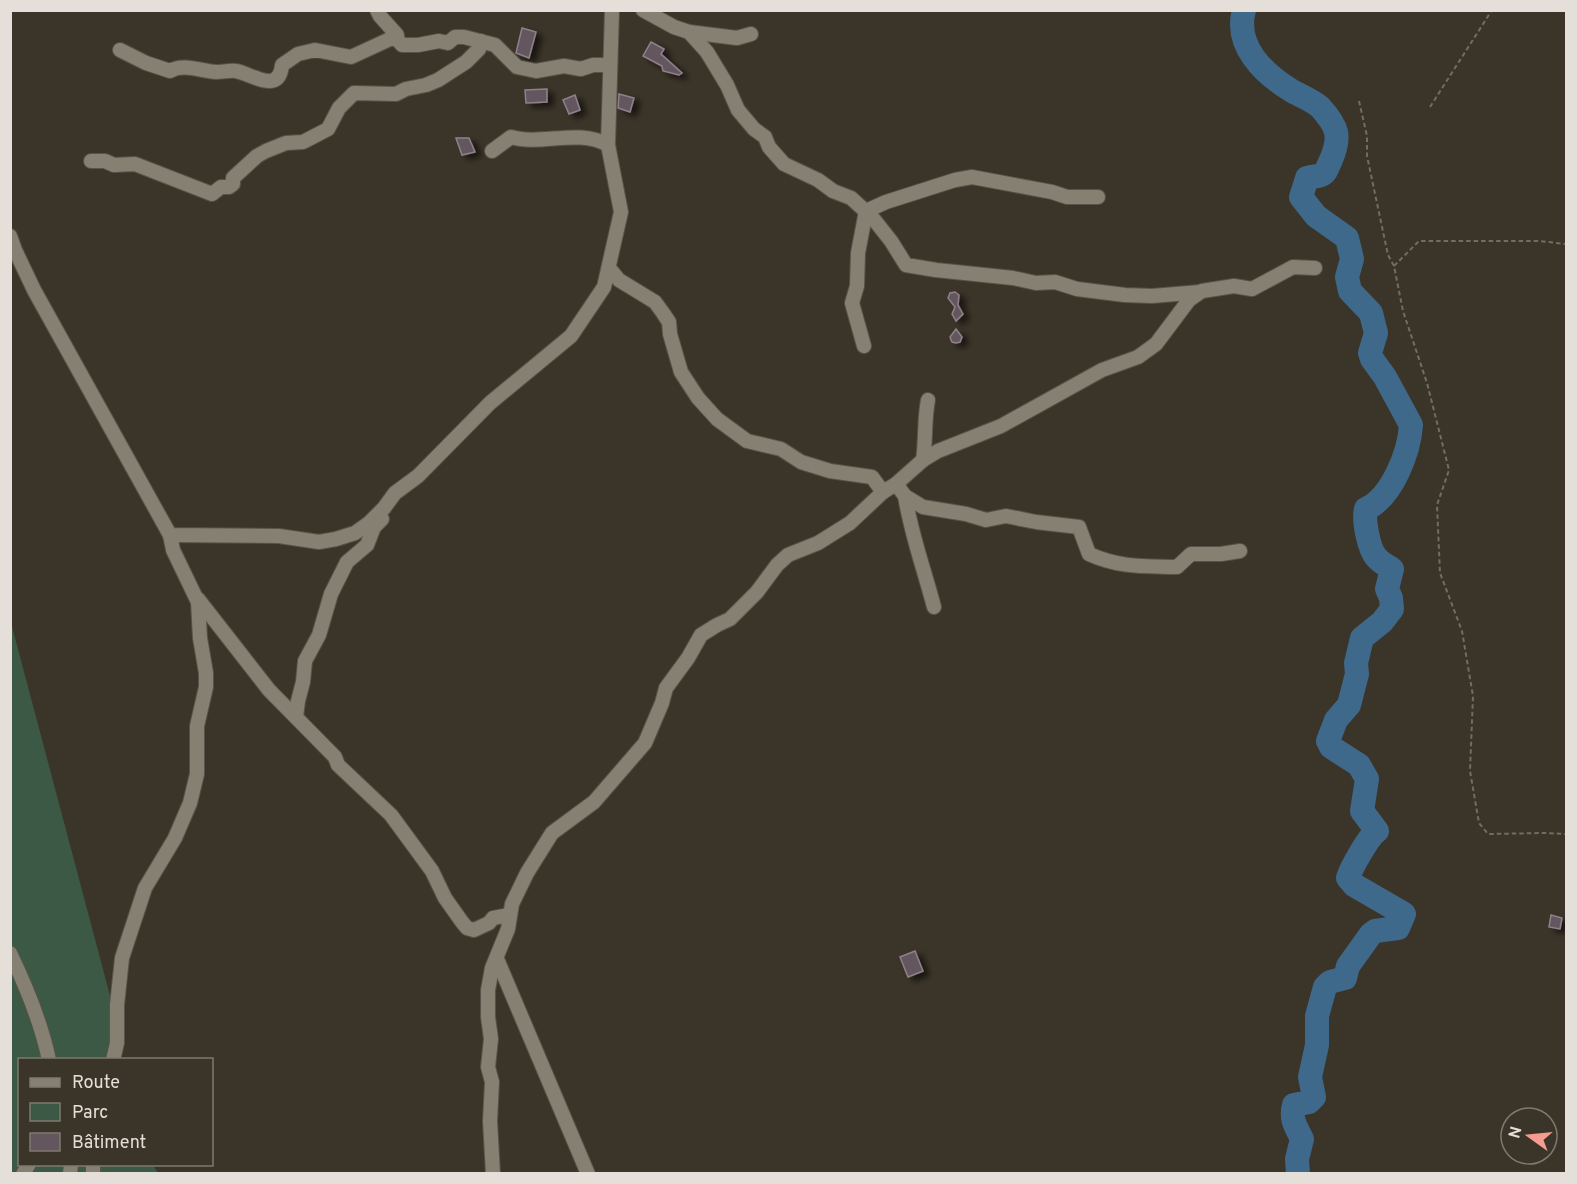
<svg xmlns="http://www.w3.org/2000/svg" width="1577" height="1184" viewBox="0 0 1577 1184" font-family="Overpass,sans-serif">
<defs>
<filter id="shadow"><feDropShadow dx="6" dy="4" stdDeviation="3" flood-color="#0009"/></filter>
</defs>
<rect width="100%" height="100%" fill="#3b3529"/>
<path fill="#3b5945" d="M10,619l107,403 -4,37 -93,1v104l133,1 5,8h-147z"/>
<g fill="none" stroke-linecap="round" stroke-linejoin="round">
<path stroke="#3f698b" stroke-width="24" d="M1244,10c-10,36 20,64 48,81 9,5 20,9 28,16 18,20 21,29 11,53 -3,5 -4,13 -10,15 -4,2 -9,1 -14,3l-6,19 15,19 31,22 5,21 -5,18 3,14 21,22 5,20 -6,20 2,6 13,18 26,48c-2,28 -19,72 -45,84 -3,11 3,40 10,48 4,5 11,9 16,12l-5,20 4,9 1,11 -10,13 -20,16 -6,25 1,11 -8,31 -13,15 -8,21 3,6 28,18 8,14 -5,32 15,20c-8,5 -26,37 -29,47l6,7 50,29 -6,14 -23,3 -4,3 -23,32 -3,12 -15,4 -5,5 -8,29v29l-7,32 4,20 -5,5 -15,3c-4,14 2,22 8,34l-5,20 1,15"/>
</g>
<g fill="#63565f" stroke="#8f818a" stroke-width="1.5" filter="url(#shadow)">
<path d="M522,28l14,4 -7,26 -13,-5z"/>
<path d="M651,42l13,7 -3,5 21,19 -3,2 -16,-4 -1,-5 -19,-10z"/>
<path d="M547,89v13l-21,1 -1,-13z"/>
<path d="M619,94l15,4 -4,14 -12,-4z"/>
<path d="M575,95l5,15 -11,4 -6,-14z"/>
<path d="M456,138h13l6,14 -13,3z"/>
<path d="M955,292l4,3 -1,10 5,9 -7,7 -4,-7 3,-7 -7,-9 2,-5z"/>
<path d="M956,329l6,8 -2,5 -4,1 -4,-1 -2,-5z"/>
<path d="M1551,915l11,3 -2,11 -11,-2z"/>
<path d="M915,951l8,20 -15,6 -8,-20z"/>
</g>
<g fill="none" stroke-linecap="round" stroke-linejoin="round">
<defs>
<g id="minor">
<path d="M377,10l3,6 17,19v4"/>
<path d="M643,10l31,17 15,5 18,20 20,33 11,25 16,19 11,8 4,10 15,17 34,16 15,11 18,7 21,19 19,24 15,24 30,5 77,8 23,5 19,-1 22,7 48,6 27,1 48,-4"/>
<path d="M689,32l48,6 14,-4"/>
<path d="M120,50l26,13 24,8c13,-8 31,0 46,1 7,0 14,-2 20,-1 14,2 43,25 46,-6l16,-11 17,-4 36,7 39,-18h7l5,6h16l21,-4 9,2 7,-6h9l31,8 22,22 19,4 28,-5 17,3 12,-4h17"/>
<path d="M492,151l19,-14c31,9 67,-9 97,8"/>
<path d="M91,161h14l9,4 21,-1 77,30 9,-7h8l4,-3v-6l24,-22 9,-5 20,-8 17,-1 25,-13 11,-21 15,-15 42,1 10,-5 20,-4 12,-5 28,-18 13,-13 2,-8"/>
<path d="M10,236l5,14 19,40 136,245 109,1 40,6 17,-3 19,-6 14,-10 15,-15 11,-15 23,-17 72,-73 81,-67 33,-49 17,-75 -13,-67 4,-135"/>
<path d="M609,268l10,12 36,22 8,11 6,9 1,12 11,38 17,26 19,21 30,22 34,8 20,13 29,9 42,6 11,15"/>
<path d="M864,346l-12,-43 5,-17 1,-33 8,-42 20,-9 69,-22 17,-3 80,15 15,5h31"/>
<path d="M923,460c3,-20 1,-40 5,-60"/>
<path d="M896,484l9,12 18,11 43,7 20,6 20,-4 30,6 43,5 10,27c31,14 55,12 88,13l14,-13h30l19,-3"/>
<path d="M905,496c6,38 19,73 29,111"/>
<path d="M198,599l71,91 66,67 3,8 53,50 41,56 13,27 17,24 5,6 7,2 15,-7 4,-5 16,-3"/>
<path d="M296,717l2,-16 5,-19 2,-21 14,-26 12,-41 16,-32 20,-17 7,-18 8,-8"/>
<path d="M10,953c17,35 31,69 39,107"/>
<path d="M497,959l91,215"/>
<path d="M113,1060l4,-17v-38l5,-47 23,-70 30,-50 15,-35 7,-29v-48l9,-39v-14l-6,-35 -2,-36 -25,-52 -3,-15"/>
<path d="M93,1164v10"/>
<path d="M23,1174l6,-10"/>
<path d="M70,1174l1,-10"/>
<path d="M493,1174l-3,-53 2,-39 -4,-15 3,-28 -3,-22v-27l4,-22 16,-39 4,-25 15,-31 25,-40 42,-31 51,-59 17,-40 4,-15 22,-30 13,-23 16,-10 13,-6 27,-27 20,-27 11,-10 30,-12 32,-20 33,-31 13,-8 27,-24 15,-9 63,-25 101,-56 36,-13 18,-13 33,-44 13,-9 32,-5 18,3 41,-22 22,1"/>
</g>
</defs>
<use href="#minor" stroke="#58534a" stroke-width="16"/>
<g stroke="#726c62" stroke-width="2" stroke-dasharray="4.5 3" stroke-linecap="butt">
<path d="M1359,101l8,35v20l21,99 6,11 9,45 24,72 22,87 -12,35 3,68 22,58 11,65 -3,75 9,52 9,11 58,-1 20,1"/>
<path d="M1430,107l62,-97"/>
<path d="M1394,266l25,-25h120l27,3"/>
</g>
<use href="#minor" stroke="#868072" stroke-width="14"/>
</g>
<rect width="1577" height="1184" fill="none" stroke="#e4e0d9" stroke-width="24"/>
<rect x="18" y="1058" width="195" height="108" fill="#3b3529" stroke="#7f796f" stroke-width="1.5"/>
<rect x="30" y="1078" width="30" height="9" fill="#868072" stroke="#7f796f" stroke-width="1.5"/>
<text x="72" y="1088" font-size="18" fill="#e4e0d9">Route</text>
<rect x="30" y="1103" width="30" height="18" fill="#3b5945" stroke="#7f796f" stroke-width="1.5"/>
<text x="72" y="1118" font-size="18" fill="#e4e0d9">Parc</text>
<rect x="30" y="1133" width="30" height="18" fill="#63565f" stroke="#7f796f" stroke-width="1.5"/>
<text x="72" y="1148" font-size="18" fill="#e4e0d9">Bâtiment</text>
<g transform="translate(1529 1136) rotate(285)"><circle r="28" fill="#3b3529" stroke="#7f796f" stroke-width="1.5"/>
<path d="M0-4.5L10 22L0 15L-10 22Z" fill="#f59c92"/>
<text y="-9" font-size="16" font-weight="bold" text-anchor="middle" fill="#e4e0d9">N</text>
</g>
</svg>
